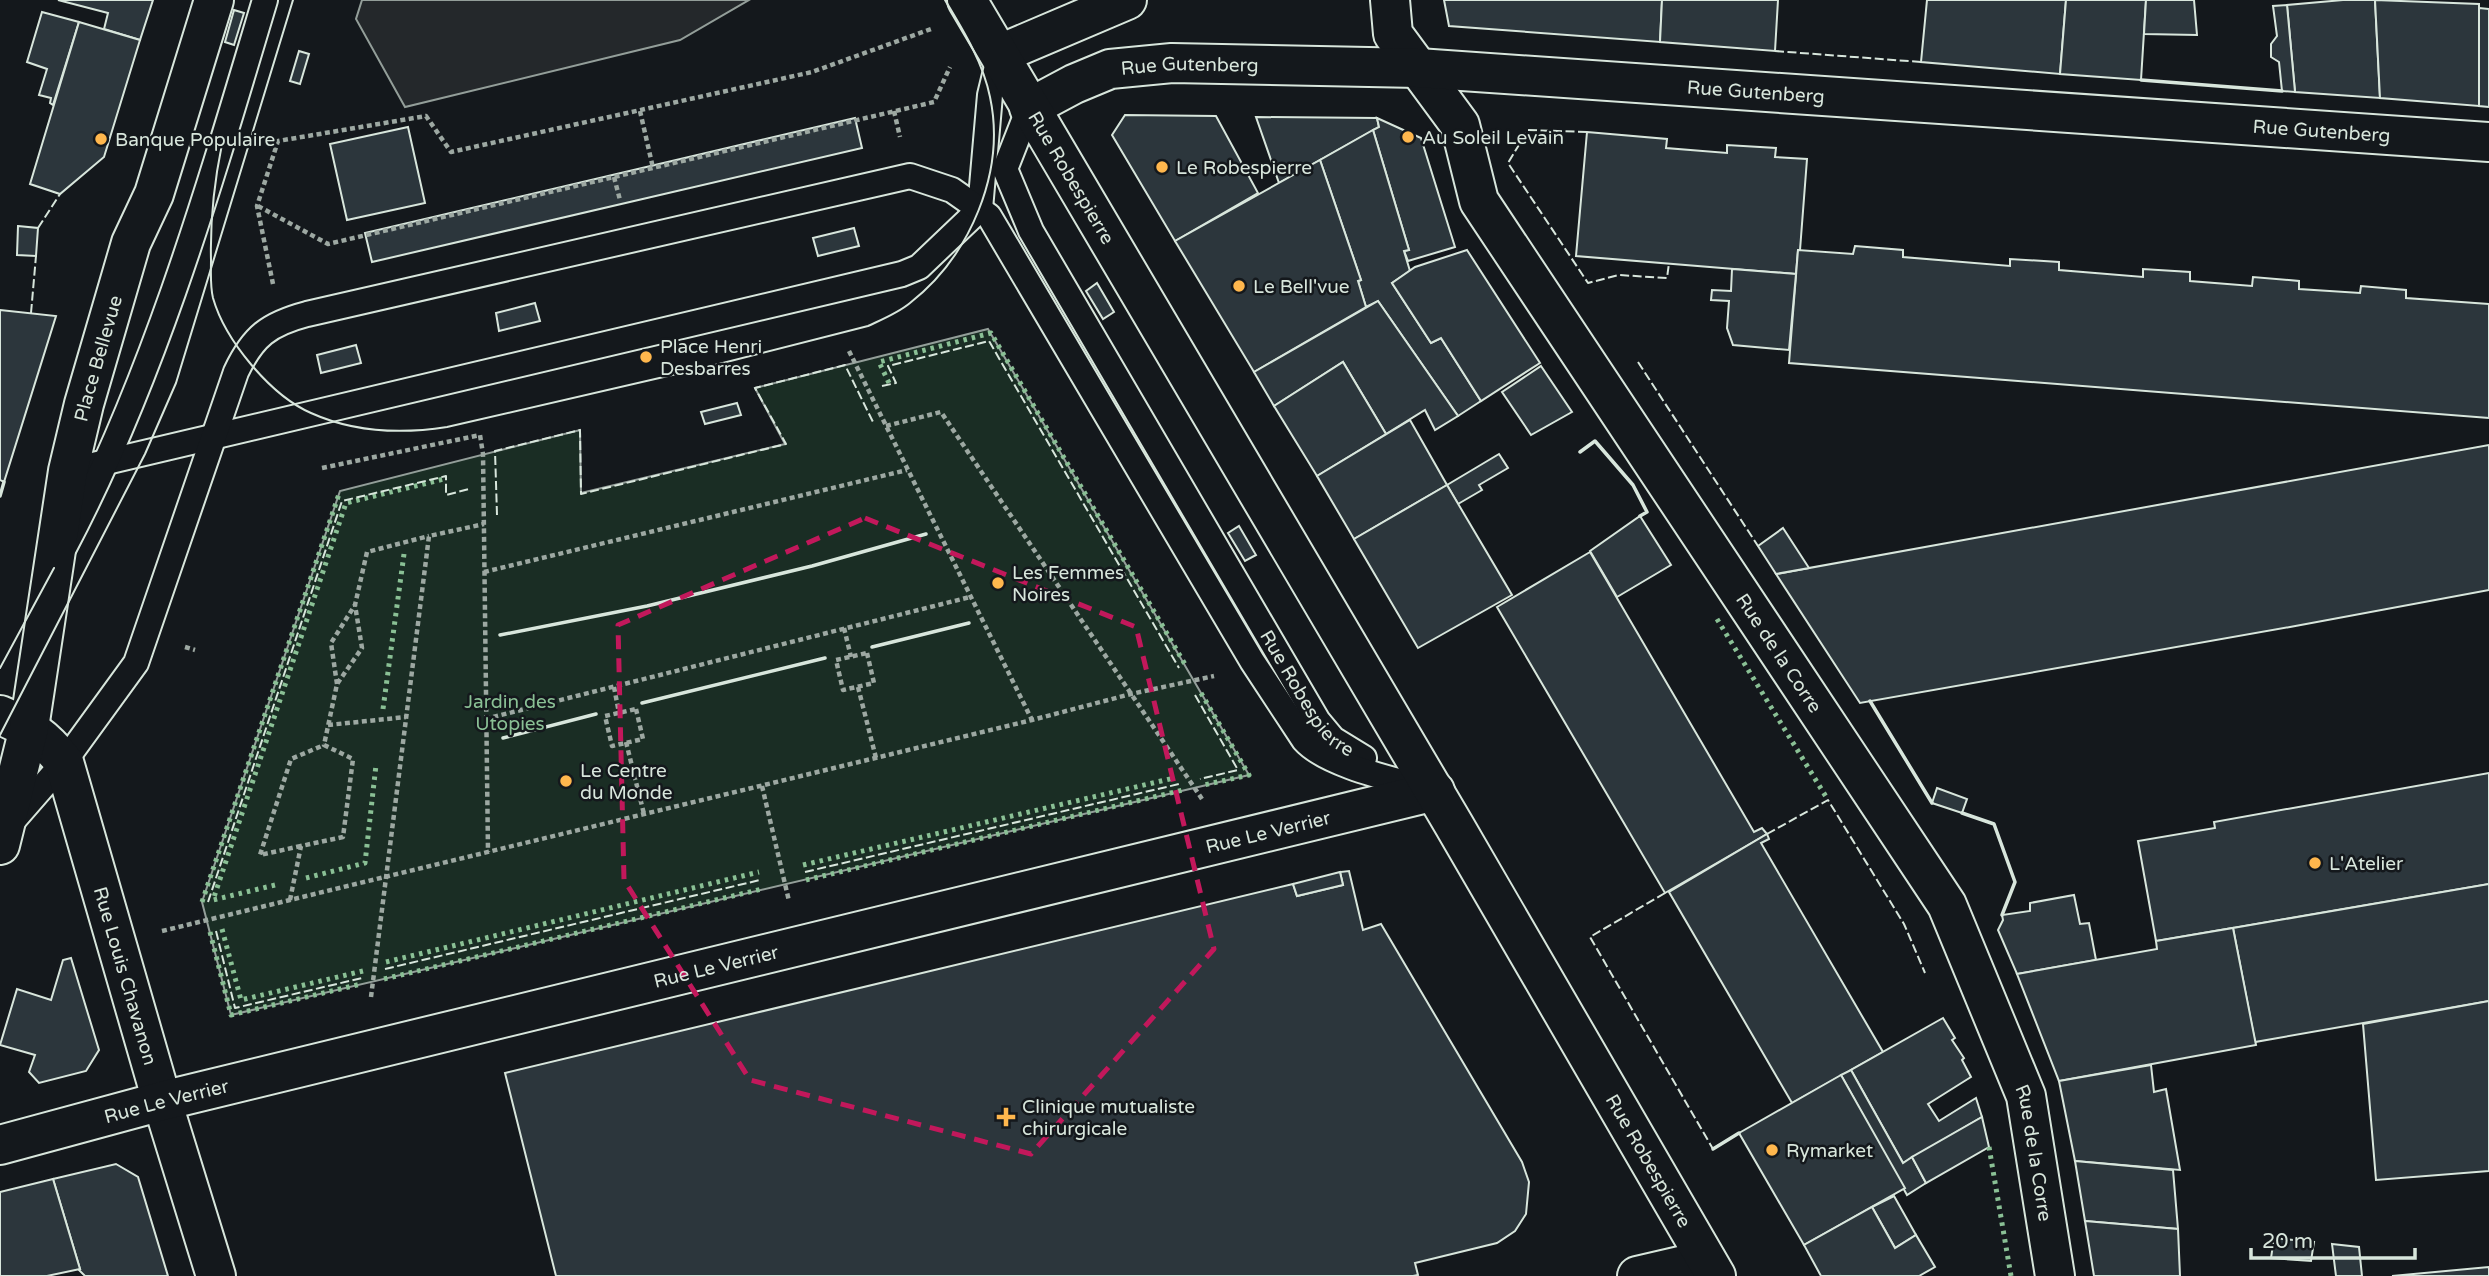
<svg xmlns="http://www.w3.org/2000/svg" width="2489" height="1276" viewBox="0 0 2489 1276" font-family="'Varela Round',sans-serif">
<rect width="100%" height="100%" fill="#14181c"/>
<path fill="#1a2d24" stroke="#939e99" stroke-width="2" d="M988,329l261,446 -1018,240 -29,-113 138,-411 240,-61 1,63 204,-49 -30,-56z"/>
<path fill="#24282b" stroke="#939e99" stroke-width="2" d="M362,0h387l-69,40 -275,67 -49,-88z"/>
<g fill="#2c363c" stroke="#d8e6dc" stroke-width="2">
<path d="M58,0h95l-13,40 -36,-11 4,-16z"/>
<path d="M1444,0h218l-2,42 -211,-16z"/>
<path d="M1662,0h116l-3,51 -115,-9z"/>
<path d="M1927,0h139l-6,74 -139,-12z"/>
<path d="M2066,0h80l-5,80 -81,-6z"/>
<path d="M2146,0h48l3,35 -53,-1z"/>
<path d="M2343,0h32l5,98 -85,-6 -8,-87z"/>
<path d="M2375,0l104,4v102l-99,-8z"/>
<path d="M2287,5l8,87 -13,-1 -3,-29 -8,-5v-13l6,-8 -4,-30z"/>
<path d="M2479,8l10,1v98l-10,-1z"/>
<path d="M234,10l10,3 -10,32 -9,-3z"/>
<path d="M42,12l37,10 -26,83 -3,-2 1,-5 -12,-3 8,-26 -20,-7z"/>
<path d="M79,22l61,18 -36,117 -44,37 -30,-10z"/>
<path d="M299,51l10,3 -9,30 -10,-3z"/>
<path d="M1125,115l91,1 42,77 -83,48 -63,-106z"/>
<path d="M1256,117l121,1 2,9 -100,56z"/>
<path d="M855,118l7,30 -490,114 -7,-29z"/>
<path d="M1377,118l44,20 34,109 -47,14 -4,-10 5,-1 -36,-120 6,-3z"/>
<path d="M408,127l17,76 -78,17 -17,-76z"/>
<path d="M1373,130l36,120 -5,1 6,20 -18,12 39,60 10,-5 40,63 -23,15 -80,-115 -12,6 -8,-26 3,-1 -41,-120z"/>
<path d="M1587,132l80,7 -1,9 61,5v-8l49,3 -1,9 32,2 -7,91h-2l-2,24 -220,-18z"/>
<path d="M1320,160l41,120 -3,1 8,26 -112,65 -79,-131z"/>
<path d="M18,226l20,2 -2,28 -19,-1z"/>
<path d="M854,228l5,18 -41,10 -5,-18z"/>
<path d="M1855,246l48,4v7l107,9v-7l49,3v8l84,7v-8l47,3v9l62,5 1,-9 46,4v8l61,4 1,-7 45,4v8l83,6v114l-700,-55 9,-113 55,4z"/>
<path d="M1467,250l73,113 -59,38 -40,-63 -10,5 -39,-60 23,-16z"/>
<path d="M1732,269l64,5 -7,76 -56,-5 -6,-17 2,-27 -18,-1 1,-10 19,1z"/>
<path d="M1097,283l17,29 -11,7 -17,-28z"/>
<path d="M1378,301l80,115 -23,14 -10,-20 -39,24 -43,-72 -69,44 -20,-34z"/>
<path d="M535,303l5,18 -41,10 -3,-18z"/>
<path d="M0,310l56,6 -52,166 -4,-2z"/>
<path d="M356,345l5,18 -40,10 -4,-18z"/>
<path d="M1343,362l43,72 -69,42 -43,-70z"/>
<path d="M1541,366l31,46 -41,23 -29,-43z"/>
<path d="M737,403l4,12 -36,9 -4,-12z"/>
<path d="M1410,420l37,65 -93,54 -37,-63z"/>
<path d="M2489,445v145l-199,37 -430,76 -84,-129z"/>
<path d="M1499,454l9,14 -29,17 3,5 -24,14 -11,-19z"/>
<path d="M1447,485l65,110 -94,53 -64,-109z"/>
<path d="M1640,516l31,49 -54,32 -27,-46z"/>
<path d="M1239,526l17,29 -11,6 -17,-28z"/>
<path d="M1783,528l26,40 -33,6 -18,-28z"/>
<path d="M1590,552l164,280 8,-4 5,6 -102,59 -168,-286z"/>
<path d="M2489,773v111l-333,57 -18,-100 77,-13 -1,-6z"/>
<path d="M1937,788l30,11 -5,14 -30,-10z"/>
<path d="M1767,834l2,5 -8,4 122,209 -91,51 -123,-211z"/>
<path d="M1349,871l14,59 18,-6 141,238 7,20 -3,32 -11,17 -18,12 -82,20 3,12 -5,1h-857l-51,-203 788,-189 4,12 46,-11 -3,-13z"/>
<path d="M1340,872l3,13 -46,11 -4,-12z"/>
<path d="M2489,884v117l-234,41 -22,-114z"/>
<path d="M2074,895l6,29 9,-1 7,37 -79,14 -19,-44 5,-10 -1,-5 28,-4v-8z"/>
<path d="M2233,928l23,117 -197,36 -42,-107 140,-25 -1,-8z"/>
<path d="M71,958l28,92 -13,21 -47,12 -10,-11 6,-17 -35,-10 17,-56 34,11 12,-40z"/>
<path d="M2489,1001v170l-113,9 -13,-156z"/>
<path d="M1943,1018l12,20 -3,2 12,18 -2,2 9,17 -43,27 11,17 37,-23 6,19 -79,46 -52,-93z"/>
<path d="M2151,1065l3,27 12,-3 14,81 -105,-9 -16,-80z"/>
<path d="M1851,1070l52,93 9,-6 14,26 -19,12 -66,-120z"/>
<path d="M1841,1075l64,113 -101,57 -65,-112z"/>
<path d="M1982,1117l7,30 -63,36 -14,-26z"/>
<path d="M2075,1161l98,9 5,59 -93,-8z"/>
<path d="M116,1164l22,13 30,99h-83l-7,-7h2l-27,-90z"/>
<path d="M53,1179l27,90 -33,7h-47v-84z"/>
<path d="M1894,1196l22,39 -21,13 -23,-41z"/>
<path d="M1872,1207l23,41 21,-13 19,32 -16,9h-98l-17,-31z"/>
<path d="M2085,1221l93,8 2,47h-86z"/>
<path d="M2274,1238l40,4 -3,19 -40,-3z"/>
<path d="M2332,1244l27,3 3,29h-26z"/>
<path d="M2489,1267v9h-97l43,-4z"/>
</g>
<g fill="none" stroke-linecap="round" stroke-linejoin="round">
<defs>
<g id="lane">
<path id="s1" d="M1029,108l-24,61 26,62 287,490 15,18 31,19"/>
<path d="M68,471l834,-197 17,-7 61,-58 10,-114 10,-41"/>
<path d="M65,546c90,-171 145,-362 200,-546"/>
<path d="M10,824l54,-62 72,-99 100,-291c17,-36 33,-48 71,-58l603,-138 42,14 37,26 263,445 52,79c23,26 93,40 127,50"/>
</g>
<g id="street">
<path id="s2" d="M1390,0l3,34 67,91 19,76 468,704 79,191 29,180"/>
<path d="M1000,54l127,-54"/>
<path id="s3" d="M1029,108l45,-24 36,-15 62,-6 246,5 1071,74"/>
<path id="s4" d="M0,715c29,12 44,22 64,47l98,339 54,175"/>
<path id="s5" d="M0,1145l162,-44 1273,-310"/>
<path d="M1637,1276l69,-16"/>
</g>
<g id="secondary">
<path id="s6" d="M967,0l487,825 262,451"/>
<path id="s7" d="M0,845l29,-117 39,-257 16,-67 47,-161 23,-49 60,-194"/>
</g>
</defs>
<use href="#lane" stroke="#d8e6dc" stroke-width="28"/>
<use href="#street" stroke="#d8e6dc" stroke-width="42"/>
<use href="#secondary" stroke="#d8e6dc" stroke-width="42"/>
<g stroke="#9da8a2" stroke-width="4.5" stroke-dasharray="5 3.5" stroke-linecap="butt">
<path d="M640,111l13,57"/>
<path d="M894,111l6,26"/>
<path d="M614,177l6,23"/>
<path d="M258,206l70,38 606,-142 16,-35"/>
<path d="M273,284l-16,-78 21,-65 148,-25 25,36 361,-80 119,-43"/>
<path d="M849,351l183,369"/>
<path d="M886,426l55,-14 261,387"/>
<path d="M322,468l158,-33 3,19 5,398"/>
<path d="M484,572l423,-102"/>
<path d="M844,628l7,29"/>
<path d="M185,647l10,3"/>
<path d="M867,653l7,30 -31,7 -7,-30z"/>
<path d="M337,684l-6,-41 24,-38"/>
<path d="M614,687l5,26"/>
<path d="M858,687l18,71"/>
<path d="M636,709l7,30 -31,7 -7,-30z"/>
<path d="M485,719l485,-122"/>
<path d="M328,725l78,-8"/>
<path d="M626,742l18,72"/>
<path d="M762,786l27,115"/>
<path d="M301,846l-41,9 31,-96 33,-14"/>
<path d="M290,900l11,-54 42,-9 10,-78 -29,-14 13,-61 25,-36 -7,-43 12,-53 62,-16"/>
<path d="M162,931l870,-211 99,-26 83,-18"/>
<path d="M371,997l58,-461 55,-12"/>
</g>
<use href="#lane" stroke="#14181c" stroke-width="24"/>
<use href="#street" stroke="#14181c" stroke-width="38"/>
<use href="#secondary" stroke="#14181c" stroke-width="38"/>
<g stroke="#d8e6dc" stroke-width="2">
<path d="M222,144c-8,39 -12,76 -11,116 0,12 -1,26 2,38 12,42 57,97 98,115 42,19 91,21 136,14l260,-60 161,-41c15,-7 30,-13 42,-23 60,-47 96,-131 80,-206 -7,-35 -27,-67 -45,-97"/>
<path d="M0,668l54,-100"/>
<path d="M0,735l145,-281 31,-71 117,-383"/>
</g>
<g stroke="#8ac095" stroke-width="5" stroke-dasharray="3.5 5" stroke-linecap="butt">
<path d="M889,383l-10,-21 112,-29 195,333"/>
<path d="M1717,619l111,181"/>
<path d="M1201,693l48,82 -45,10"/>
<path d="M383,709l21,-155"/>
<path d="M803,865l371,-87"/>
<path d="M306,878l59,-15 11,-98"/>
<path d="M806,880l377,-90"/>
<path d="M275,885l-62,15 133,-397 98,-24"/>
<path d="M202,902l138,-411"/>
<path d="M222,929l19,71 122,-29"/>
<path d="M210,932l21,83 130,-31"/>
<path d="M386,962l373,-90"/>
<path d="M384,979l378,-90"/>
<path d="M1989,1147l22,129"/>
</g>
<g stroke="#d8e6dc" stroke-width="2" stroke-dasharray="9 3.5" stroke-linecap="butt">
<path d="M1775,51l146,11"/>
<path d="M1587,132l-59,-2 -20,33 80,120 31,-8 48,3 2,-15"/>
<path d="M38,228l22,-34"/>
<path d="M31,313l5,-57"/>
<path d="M1638,362l120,184"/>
<path d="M882,386l14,-3 -8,-17 101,-25 190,327"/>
<path d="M497,515l-2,-64 85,-21 1,64 205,-50 -31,-56 90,-23 28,57"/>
<path d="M1195,695l43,75 -38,9"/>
<path d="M1767,834l61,-34 76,124 21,49"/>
<path d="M805,872l374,-88"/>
<path d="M1665,893l-75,44 123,212"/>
<path d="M208,902l134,-401 104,-25v19l23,-6"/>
<path d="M216,931l19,77 127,-30"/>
<path d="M385,969l375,-89"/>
</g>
<g stroke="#d8e6dc" stroke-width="3.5">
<path d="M2141,80l141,11"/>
<path d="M1580,452l15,-11 38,44 14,27 -7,4"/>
<path d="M0,496l4,-14"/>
<path d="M500,635l147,-29 165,-40 114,-32"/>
<path d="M872,647l97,-24"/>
<path d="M1870,701l62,102"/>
<path d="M642,703l183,-45"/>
<path d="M503,738l93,-24"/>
<path d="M1962,813l32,11 21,58 -13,33"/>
<path d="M1713,1149l26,-16"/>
</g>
</g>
<path fill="none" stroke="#c2185b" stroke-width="5" stroke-dasharray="14 9" stroke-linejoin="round" d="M865,518l271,109 78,322 -183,205 -281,-74 -126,-200 -6,-255z"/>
<g fill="#ffb74d" stroke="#14181c" stroke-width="2.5">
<circle cx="1408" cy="137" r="7"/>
<circle cx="101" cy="139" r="7"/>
<circle cx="1162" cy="167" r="7"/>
<circle cx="1239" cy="286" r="7"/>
<circle cx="646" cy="357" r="7"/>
<circle cx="998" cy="583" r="7"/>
<circle cx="566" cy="781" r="7"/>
<circle cx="2315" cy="863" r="7"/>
<path d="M1002.5 1106.5h7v7h7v7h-7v7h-7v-7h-7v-7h7z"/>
<circle cx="1772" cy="1150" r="7"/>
</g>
<g text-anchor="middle" stroke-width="5" stroke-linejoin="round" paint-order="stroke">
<g font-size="19" fill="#d8e6dc" stroke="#14181c">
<text dy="7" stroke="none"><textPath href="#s3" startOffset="170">Rue Gutenberg</textPath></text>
<text dy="7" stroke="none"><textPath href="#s3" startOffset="737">Rue Gutenberg</textPath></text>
<text dy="7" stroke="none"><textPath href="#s3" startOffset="1304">Rue Gutenberg</textPath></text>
<text dy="7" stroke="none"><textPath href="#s6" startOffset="206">Rue Robespierre</textPath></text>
<text dy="7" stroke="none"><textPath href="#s7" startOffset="497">Place Bellevue</textPath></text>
<text dy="7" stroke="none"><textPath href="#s2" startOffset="768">Rue de la Corre</textPath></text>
<text dy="7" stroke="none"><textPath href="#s1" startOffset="672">Rue Robespierre</textPath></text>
<text dy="7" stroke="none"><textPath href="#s5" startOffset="1306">Rue Le Verrier</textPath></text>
<text dy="7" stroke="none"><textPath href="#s5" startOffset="738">Rue Le Verrier</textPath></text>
<text dy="7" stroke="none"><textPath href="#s4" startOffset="303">Rue Louis Chavanon</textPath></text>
<text dy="7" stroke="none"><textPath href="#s5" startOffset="172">Rue Le Verrier</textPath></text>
<text dy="7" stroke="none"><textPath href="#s2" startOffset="1335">Rue de la Corre</textPath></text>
<text dy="7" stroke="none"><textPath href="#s6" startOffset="1346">Rue Robespierre</textPath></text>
</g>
<g font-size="19" fill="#d8e6dc" stroke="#14181c" text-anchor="start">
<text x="1422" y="144">Au Soleil Levain</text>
<text x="115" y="146">Banque Populaire</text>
<text x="1176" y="174">Le Robespierre</text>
<text x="1253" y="293">Le Bell'vue</text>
<text x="660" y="353">Place Henri<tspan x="660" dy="22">Desbarres</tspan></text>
<text x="1012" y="579">Les Femmes<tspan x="1012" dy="22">Noires</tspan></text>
<text x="580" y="777">Le Centre<tspan x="580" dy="22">du Monde</tspan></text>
<text x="2329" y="870">L'Atelier</text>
<text x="1022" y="1113">Clinique mutualiste<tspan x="1022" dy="22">chirurgicale</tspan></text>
<text x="1786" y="1157">Rymarket</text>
</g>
<g font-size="19" fill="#8ac095" stroke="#14181c">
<text x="510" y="708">Jardin des<tspan x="510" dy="22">Utopies</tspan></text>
</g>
</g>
<path d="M2251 1248v10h164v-10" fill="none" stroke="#d8e6dc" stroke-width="3.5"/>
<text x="2262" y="1248" font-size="21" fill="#d8e6dc" stroke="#14181c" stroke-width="5" paint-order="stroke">20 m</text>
</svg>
